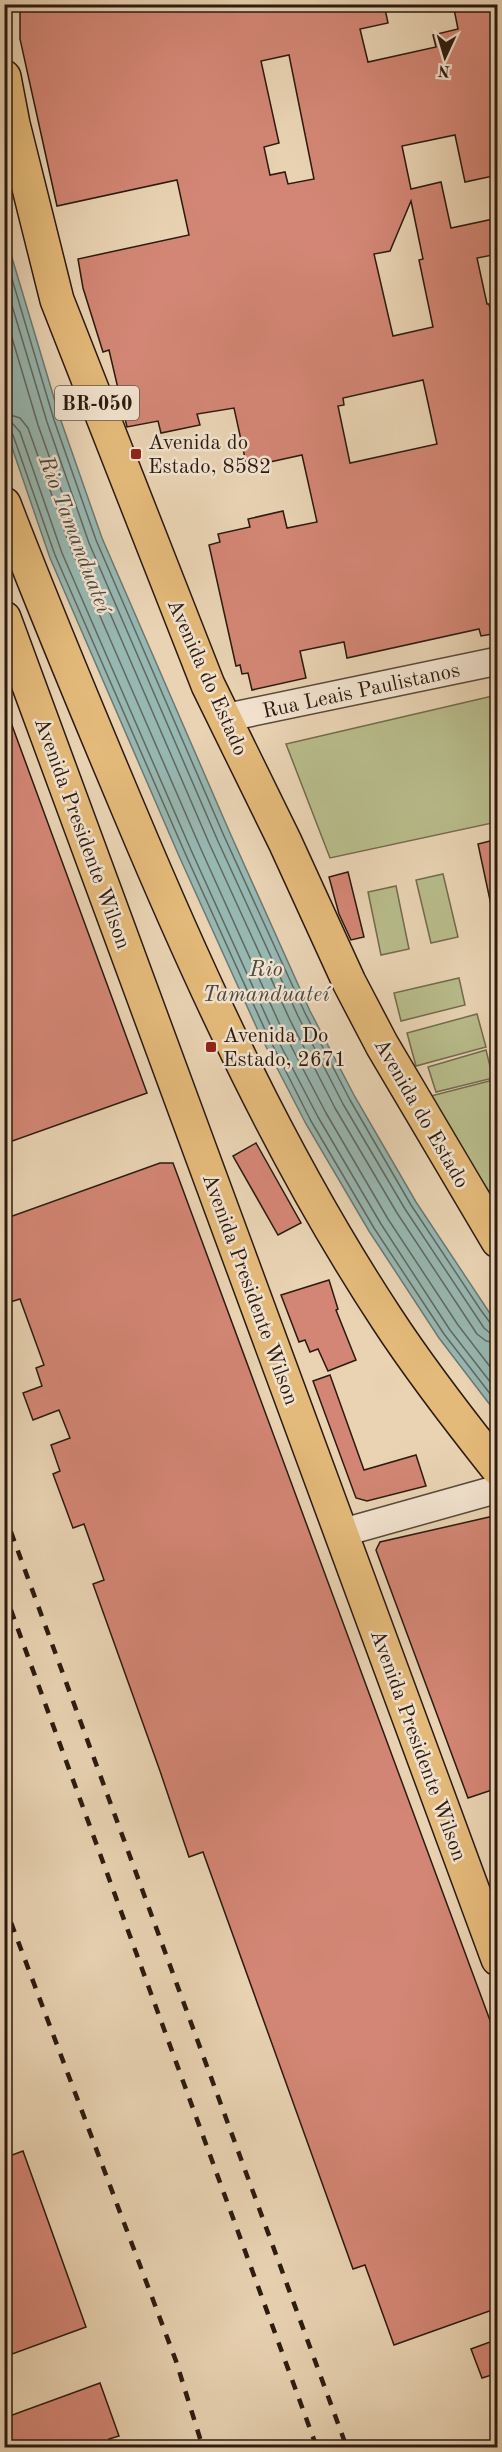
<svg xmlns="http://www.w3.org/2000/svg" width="502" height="2452" viewBox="0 0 502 2452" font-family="'Old Standard TT',serif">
<rect width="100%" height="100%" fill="#e9d3b3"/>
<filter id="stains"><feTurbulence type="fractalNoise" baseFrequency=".00333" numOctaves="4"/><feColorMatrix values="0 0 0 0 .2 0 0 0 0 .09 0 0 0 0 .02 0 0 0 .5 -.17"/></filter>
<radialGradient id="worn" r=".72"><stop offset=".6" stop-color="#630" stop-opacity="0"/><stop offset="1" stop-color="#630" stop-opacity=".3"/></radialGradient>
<g fill="#b8bc8b" stroke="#726b4e" stroke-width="1.5">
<path d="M497,695v127l-167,36 -44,-114z"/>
<path d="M443,874l15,63 -27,6 -15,-63z"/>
<path d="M396,886l13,63 -28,6 -13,-63z"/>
<path d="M459,978l6,27 -64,16 -7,-28z"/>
<path d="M477,1014l9,33 -70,19 -9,-33z"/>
<path d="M486,1050l7,28 -57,14 -8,-25z"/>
<path d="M497,1079v125l-70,-107z"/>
</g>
<path fill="#97b7b1" stroke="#6c7871" stroke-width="1.5" d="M4,231l56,187 42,120 128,295 80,178 45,86 61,105 81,122v90l-58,-76 -70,-107 -63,-107 -46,-89 -81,-179 -129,-298 -45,-131z"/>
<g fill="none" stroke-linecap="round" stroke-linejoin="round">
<g stroke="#616860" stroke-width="1.5">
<path d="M4,252l50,168 42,120 128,296 81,177 45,87 61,105 69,104 11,15 7,2"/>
<path d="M4,279l43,143 42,121 128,296 81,177 45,88 62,105 79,119 6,5 8,1"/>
<path d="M4,311l34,114 43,121 128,297 81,177 45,88 62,105 80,121 9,7 12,2"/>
<path d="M4,413l16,5 8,10 43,121 129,298 80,178 46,88 62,106 70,106 40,52"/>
<path d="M4,422l9,2 7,8 42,121 129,297 81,179 46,88 63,107 69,106 48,62"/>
<path d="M4,430l6,1 3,4 42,120 130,298 81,179 45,89 63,107 70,106 54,70"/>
</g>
</g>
<g fill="#d38675" stroke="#2b1a10" stroke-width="1.5" fill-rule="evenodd">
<path d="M20,4h364l4,19 -28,6 8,33 68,-15 -3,-12 25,-6 -5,-25h36l9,40v131l-33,7 -10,-47 -53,11 9,43 30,-7 10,46 47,-10v36l-21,4 10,46h2l2,10 6,-1 1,320 -17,3 -2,-7 -132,29 -3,-16 -44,9 6,27 -54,12 -4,-17 -6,1 -2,-9 -4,1 -27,-121 11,-3 -2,-8 32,-7 -2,-8 35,-8 4,17 30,-6 -15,-67 -55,12 -13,-59 -37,6 3,11 -39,8 -3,-12 -31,6 -18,-77 -6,2 -20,-64 -5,-29 111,-24 -12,-55 -120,26 -37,-167zM289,55l25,124 -26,5 -3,-12 -15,3 -6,-28 15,-4 -18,-82zM411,201l12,58 -4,1 14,67 -40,9 -19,-82 16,-3zM423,380l14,64 -87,19 -12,-57 6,-1 -1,-7z"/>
<path d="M6,709l141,384 -143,51v-434z"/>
<path d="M498,839v65l-7,1 -13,-61z"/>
<path d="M348,872l16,65 -13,3 -12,-26 -10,-37z"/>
<path d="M256,1143l45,80 -23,12 -45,-79z"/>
<path d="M160,1163h13l325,879v266l-104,37 -29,-80 -12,4 -150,-417 -14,5 -29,-86 -67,-187 11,-4 -20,-56 -11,4 -20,-54 7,-3 -9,-26 19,-7 -11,-28 -26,10 -10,-27 19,-7 -6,-18 8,-3 -24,-66 -16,5v-85z"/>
<path d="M329,1280l9,29 -2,1 20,50 -28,11 -10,-22 -8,3 -5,-12 -6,2 -18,-47z"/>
<path d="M330,1375l34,95 52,-15 10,31 -59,15 -11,-3 -43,-117z"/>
<path d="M498,1515v273l-30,10 -92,-248 4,-8z"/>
<path d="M23,2151l63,176 -82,30v-199z"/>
<path d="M498,2339v34l-16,5 -11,-29z"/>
<path d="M100,2383l19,53 -10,3 3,9h-108v-30z"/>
</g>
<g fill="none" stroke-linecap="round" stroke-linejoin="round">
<defs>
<g id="minor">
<path d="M224,718l274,-57"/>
<path d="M341,1533l157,-44"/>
</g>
<path id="major" d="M4,618l494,1341"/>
<g id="highway">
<path d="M4,77l9,47 44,176 151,385 77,157 64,140 33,63 116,196"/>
<path d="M4,504c40,104 83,207 126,309 73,174 153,348 257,506 34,52 72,101 111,150"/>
</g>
</defs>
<use href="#minor" stroke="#5a4839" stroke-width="30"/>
<use href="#major" stroke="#2b1a10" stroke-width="36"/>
<use href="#highway" stroke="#2b1a10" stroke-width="36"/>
<use href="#minor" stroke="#f1e2ce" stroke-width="27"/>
<use href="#major" stroke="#e4ba7a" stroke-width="33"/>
<use href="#highway" stroke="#e4ba7a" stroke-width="33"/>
<g stroke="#2b1a10" stroke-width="4.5" stroke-dasharray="10 10" stroke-linecap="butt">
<path d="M4,1513l343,935"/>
<path d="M4,1591l313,857"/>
<path d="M4,1904l172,457 27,87"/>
</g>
</g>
<g fill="#8f2418" stroke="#f1e2ce" stroke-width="2">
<rect x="130" y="448" width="12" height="12" rx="3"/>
<rect x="205" y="1041" width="12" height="12" rx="3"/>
</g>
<g text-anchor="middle" stroke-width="5" stroke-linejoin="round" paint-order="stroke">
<rect fill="#f1e2ce" stroke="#665649" stroke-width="1.5" x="55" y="386" width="84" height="34" rx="4.5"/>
<g font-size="20" font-weight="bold" fill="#2b1a10">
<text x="97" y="410">BR-050</text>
</g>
<g font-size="21" fill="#2b1a10" stroke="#f1e2ce" text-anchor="start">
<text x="148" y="449">Avenida do<tspan x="148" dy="24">Estado, 8582</tspan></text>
<text x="223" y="1042">Avenida Do<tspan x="223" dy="24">Estado, 2671</tspan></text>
</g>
<g font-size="21" fill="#2b1a10" stroke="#f1e2ce">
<text transform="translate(208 677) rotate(66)" y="7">Avenida do Estado</text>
<text transform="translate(361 690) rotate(-12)" y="7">Rua Leais Paulistanos</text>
<text transform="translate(83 833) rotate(70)" y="7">Avenida Presidente Wilson</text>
<text transform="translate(422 1113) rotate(60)" y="7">Avenida do Estado</text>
<text transform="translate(251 1289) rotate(70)" y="7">Avenida Presidente Wilson</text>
<text transform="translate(419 1745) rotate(70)" y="7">Avenida Presidente Wilson</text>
</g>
<g font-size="22" font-style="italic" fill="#4b4940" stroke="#f1e2ce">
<text transform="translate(76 534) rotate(69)" y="8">Rio Tamanduateí</text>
<text x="266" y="976">Rio<tspan x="266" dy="25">Tamanduateí</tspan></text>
</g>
</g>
<rect width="502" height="2452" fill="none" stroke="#e9d3b3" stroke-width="24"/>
<rect x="6" y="6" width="490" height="2440" fill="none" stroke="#2b1a10" stroke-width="3"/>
<rect x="12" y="12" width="478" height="2428" fill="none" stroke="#2b1a10" stroke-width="1.5"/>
<g transform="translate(445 57) rotate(184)" stroke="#f1e2ce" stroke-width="4.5" paint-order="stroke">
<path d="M0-4.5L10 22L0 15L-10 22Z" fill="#2b1a10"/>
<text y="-9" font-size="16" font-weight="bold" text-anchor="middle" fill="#2b1a10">N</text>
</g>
<rect width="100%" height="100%" filter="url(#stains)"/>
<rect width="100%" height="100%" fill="url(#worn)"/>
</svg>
